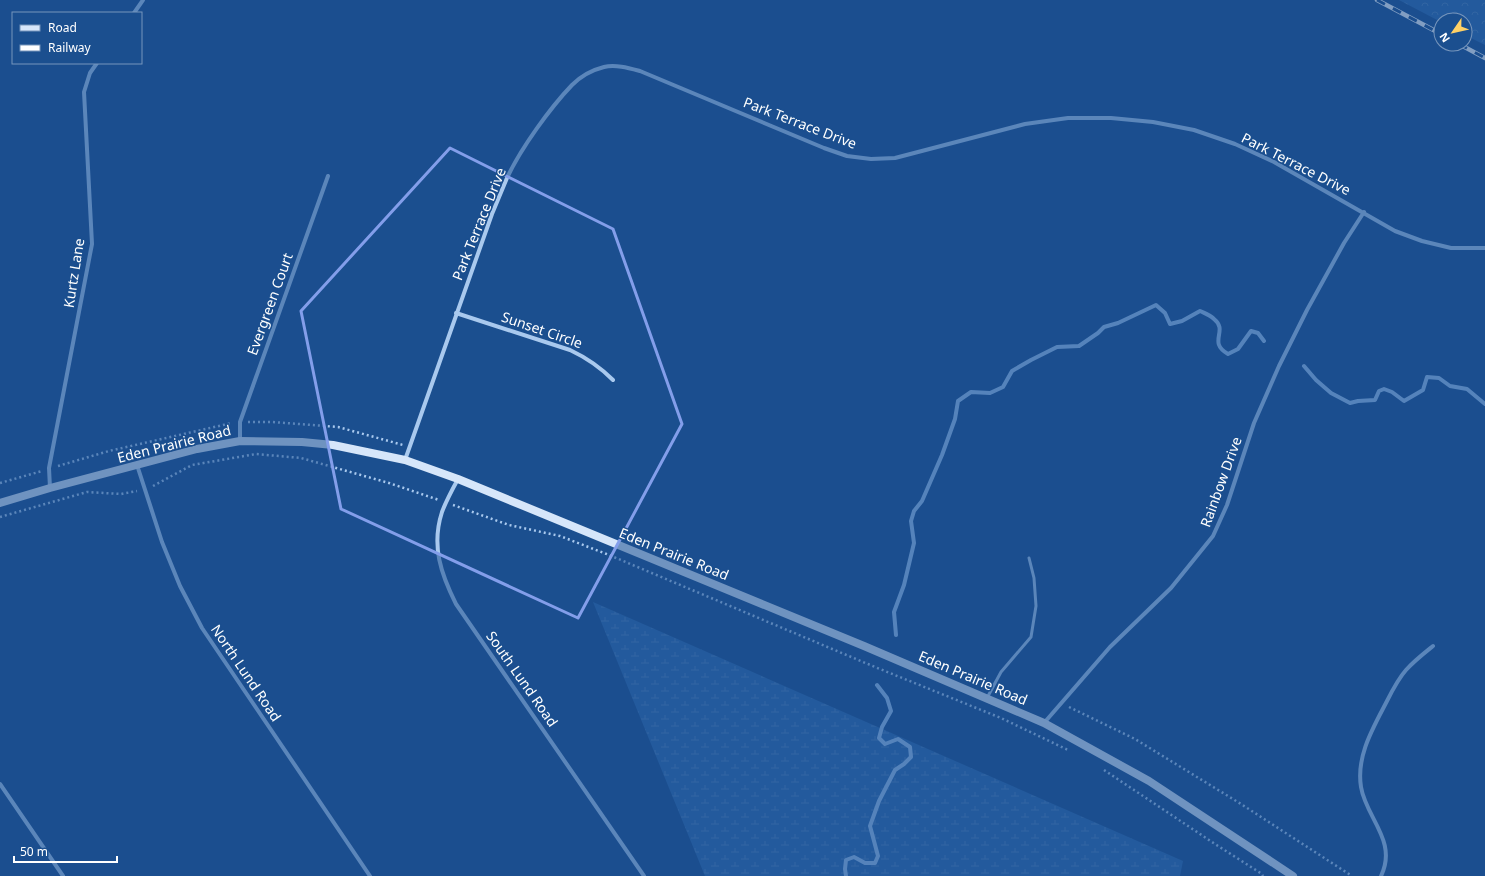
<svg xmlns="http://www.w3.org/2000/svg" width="1485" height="876" viewBox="0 0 1485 876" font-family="'Noto Sans',sans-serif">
<defs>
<pattern id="forest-crowns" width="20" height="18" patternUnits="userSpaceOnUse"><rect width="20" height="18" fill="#2e69ad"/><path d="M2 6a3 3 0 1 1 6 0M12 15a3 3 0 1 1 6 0" fill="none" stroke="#4d80b9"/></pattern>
<pattern id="wetland-marsh" width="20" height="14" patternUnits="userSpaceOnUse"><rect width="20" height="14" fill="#2e69ad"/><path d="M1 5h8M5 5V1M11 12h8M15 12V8" fill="none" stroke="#4d80b9"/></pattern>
</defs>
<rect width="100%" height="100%" fill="#1b4f8f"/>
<path fill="url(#forest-crowns)" d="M1399,0h86v45l-20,-10v-15h-24v2z"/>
<path fill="url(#wetland-marsh)" d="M593,602l590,259 -3,15h-475z"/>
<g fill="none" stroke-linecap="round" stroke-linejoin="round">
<g stroke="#9cc4f0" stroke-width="4">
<path d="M1304,366l12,14 15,13 19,10 8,-2 17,-1 4,-9 5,-2 8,3 12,9 19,-11 4,-13 12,1 11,8 17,3 18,15"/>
<path d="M896,635l-2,-23 10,-27 10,-42 -3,-22 3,-10 8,-10 20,-46 13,-36 3,-18 13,-9 19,1 13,-6 9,-16 19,-11 26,-13 22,-1 19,-13 6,-6 14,-4 38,-18 9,8 5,11 12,-3 18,-10c4,2 10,4 14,8 15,12 -7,23 14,35l10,-5 13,-18 7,2 6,8"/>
<path d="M846,876l-1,-7 1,-9 8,-3 11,6h10l3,-7 -8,-30 9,-25 16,-31 9,-6 7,-7 -1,-10 -12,-8 -13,5 -6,-6 3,-11 9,-16 -4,-13 -10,-13"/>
</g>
<g stroke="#a9c9ee" stroke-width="2.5" stroke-dasharray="2 3" stroke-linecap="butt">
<path d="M248,422h25l65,5 65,18"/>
<path d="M58,466l51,-15 123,-28"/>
<path d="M0,483l42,-12"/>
<path d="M153,486l39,-21 64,-11 45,4 88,25 50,17"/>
<path d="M453,505l56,20 51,11 49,19 266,112 126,51 67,32"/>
<path d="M0,517l87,-25 34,2 16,-3"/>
<path d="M1069,707l66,32 106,65 111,72"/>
<path d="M1104,770l111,74 47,30 1,2"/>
</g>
<path stroke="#a9c9ee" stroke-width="3" d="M987,698l14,-26 30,-35 5,-31 -2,-28 -5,-20"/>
<g stroke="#a9c9ee" stroke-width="4">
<path d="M134,13l9,-13"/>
<path d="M456,313l114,37c17,8 30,17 43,30"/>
<path d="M240,441v-19l88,-246"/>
<path d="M405,460l87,-246c5,-12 10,-24 15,-36 14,-30 43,-70 65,-93 8,-8 20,-15 32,-18 11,-3 25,1 36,4l184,77 23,8 24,3 24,-1 130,-34 43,-6h43l42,4 41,8 41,14 39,18 121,69 27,10 29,7h34"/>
<path d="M137,465l25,77 18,44 22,42 168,248"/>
<path d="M458,479c-6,11 -12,22 -16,33 -11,34 -1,62 14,92l188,272"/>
<path d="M50,488l-1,-20 43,-224 -8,-152 6,-19 7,-10"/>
<path d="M1044,723l66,-76 61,-59 42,-52 14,-31 27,-82 25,-57 28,-56 37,-67 20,-31"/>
<path d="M0,784l63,92"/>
<path d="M1381,876c17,-35 -15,-58 -20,-89 -5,-31 12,-59 26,-86 5,-10 11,-22 19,-31 8,-9 17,-16 27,-24"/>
</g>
<path stroke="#d6e6fa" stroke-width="8" d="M0,503l50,-15 147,-39 43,-8 62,1 31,3 72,15 53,19 406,167 180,77 105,58 144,95"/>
<defs>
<g id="rail">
<path d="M1377,0l64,34"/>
<path d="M1459,44l26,14"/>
</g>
</defs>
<use href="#rail" stroke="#fff" stroke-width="4.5"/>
<use href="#rail" stroke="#1b4f8f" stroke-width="3" stroke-dasharray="9" stroke-linecap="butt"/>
</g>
<path d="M0 0H1485V876H0ZM450,148l163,81 69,195 -104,194 -237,-109 -40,-198z" fill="#1b4f8f" fill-opacity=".55" fill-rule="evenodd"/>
<path fill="none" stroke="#839eea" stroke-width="3" stroke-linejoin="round" d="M450,148l163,81 69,195 -104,194 -237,-109 -40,-198z"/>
<g text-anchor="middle" stroke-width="3" stroke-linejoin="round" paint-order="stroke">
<g font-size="14" fill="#fff" stroke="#1b4f8f">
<text transform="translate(800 123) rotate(21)" y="5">Park Terrace Drive</text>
<text transform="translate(1296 164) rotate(27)" y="5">Park Terrace Drive</text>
<text transform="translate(479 224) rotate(-68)" y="5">Park Terrace Drive</text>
<text transform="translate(74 273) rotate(-81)" y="5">Kurtz Lane</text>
<text transform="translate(270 304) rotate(-70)" y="5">Evergreen Court</text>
<text transform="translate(542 330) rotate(19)" y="5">Sunset Circle</text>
<text transform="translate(174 444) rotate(-14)" y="5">Eden Prairie Road</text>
<text transform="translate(1221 482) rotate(-70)" y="5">Rainbow Drive</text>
<text transform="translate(674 554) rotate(22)" y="5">Eden Prairie Road</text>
<text transform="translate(246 673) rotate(56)" y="5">North Lund Road</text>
<text transform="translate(973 678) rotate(23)" y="5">Eden Prairie Road</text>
<text transform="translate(522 679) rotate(55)" y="5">South Lund Road</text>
</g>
</g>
<rect x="12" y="12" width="130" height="52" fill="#1b4f8f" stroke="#7695bc"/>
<rect x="20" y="25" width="20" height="6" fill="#d6e6fa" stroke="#7695bc"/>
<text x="48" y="32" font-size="12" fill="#ffffff">Road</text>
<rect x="20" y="45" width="20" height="6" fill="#ffffff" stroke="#7695bc"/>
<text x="48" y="52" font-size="12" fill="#ffffff">Railway</text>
<g transform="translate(1453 32) rotate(236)"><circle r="19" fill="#1b4f8f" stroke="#7695bc"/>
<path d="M0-3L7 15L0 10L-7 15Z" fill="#ffd166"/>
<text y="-6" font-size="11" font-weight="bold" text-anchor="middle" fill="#ffffff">N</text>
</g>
<path d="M14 856v6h103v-6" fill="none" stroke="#ffffff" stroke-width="2"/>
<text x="20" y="856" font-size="12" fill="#ffffff" stroke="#1b4f8f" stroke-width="3" paint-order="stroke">50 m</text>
</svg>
